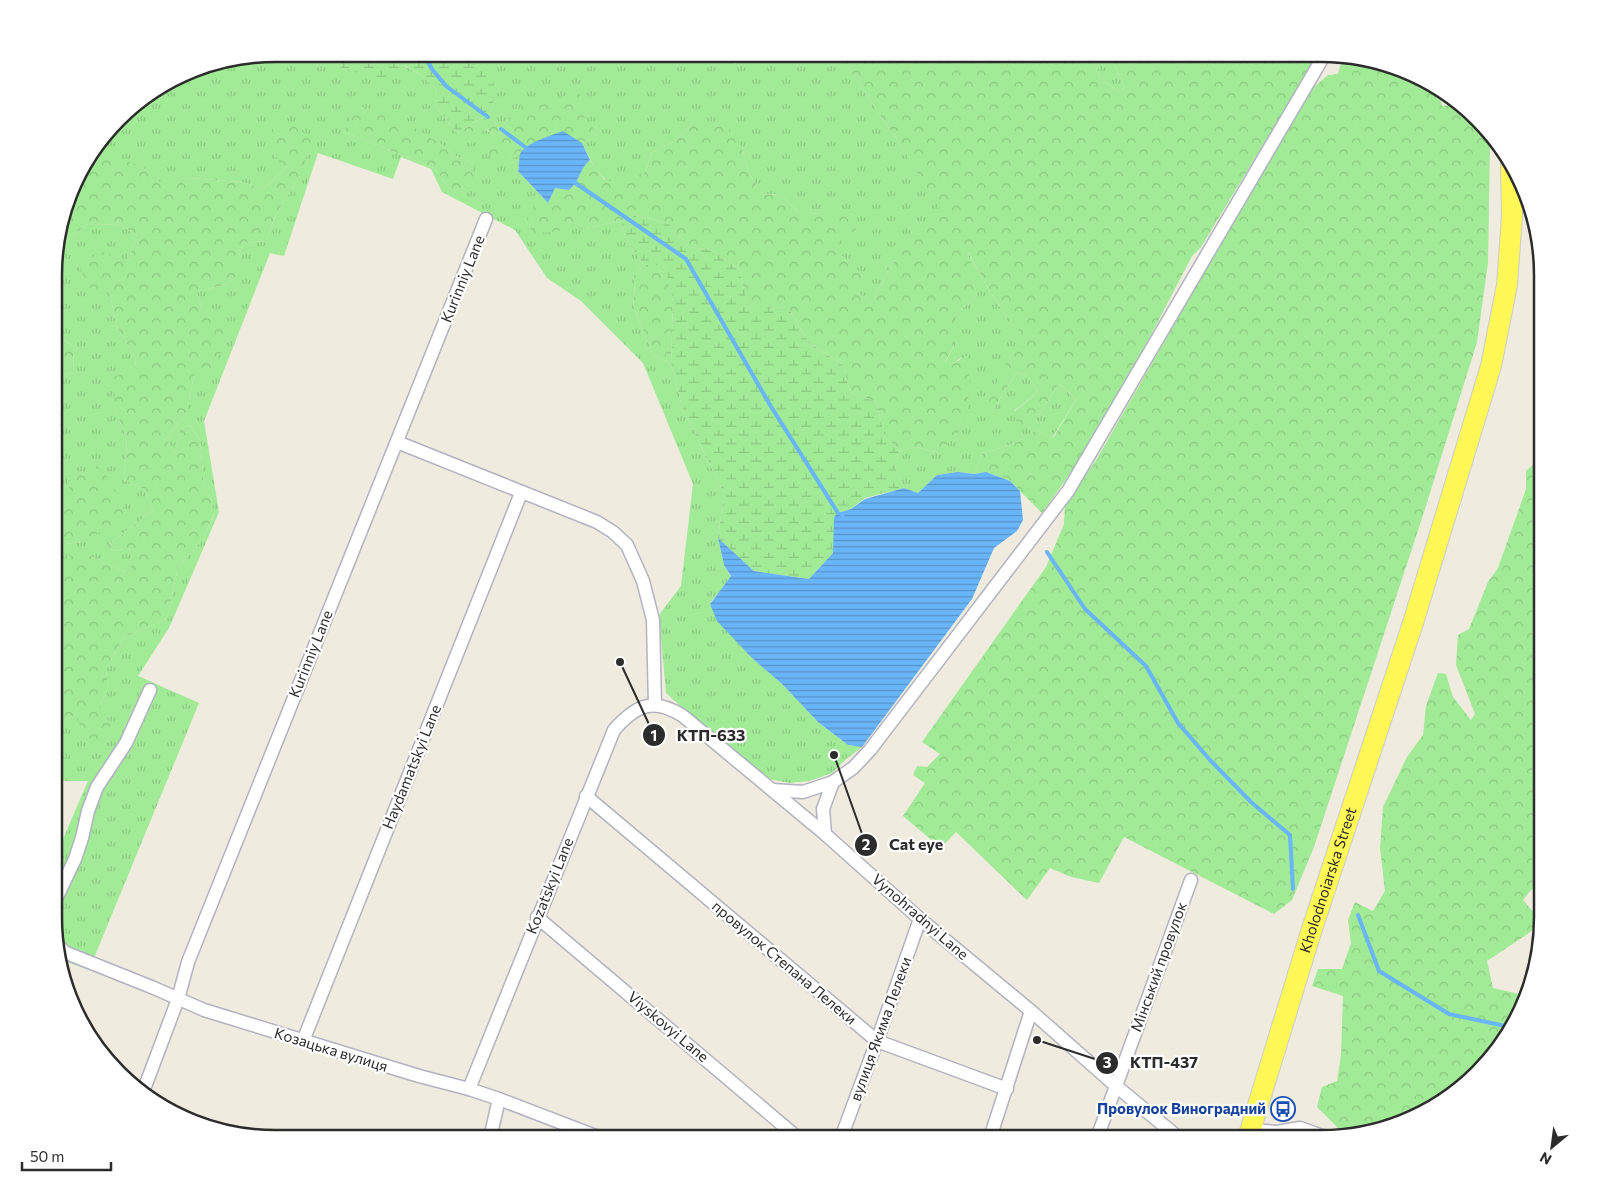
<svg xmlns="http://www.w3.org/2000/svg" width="1597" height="1192" viewBox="0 0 1597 1192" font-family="Commissioner,sans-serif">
<defs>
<pattern id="grass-tufts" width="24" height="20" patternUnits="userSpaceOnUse" patternTransform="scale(1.25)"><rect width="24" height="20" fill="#a1ea96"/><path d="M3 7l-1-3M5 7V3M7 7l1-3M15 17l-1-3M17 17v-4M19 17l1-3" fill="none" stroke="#8bc981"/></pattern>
<pattern id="forest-crowns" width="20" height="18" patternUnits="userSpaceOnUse" patternTransform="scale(1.25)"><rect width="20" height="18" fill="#a1ea96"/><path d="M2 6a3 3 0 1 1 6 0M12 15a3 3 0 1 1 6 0" fill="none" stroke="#8bc981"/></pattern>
<pattern id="wetland-marsh" width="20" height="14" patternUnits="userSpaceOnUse" patternTransform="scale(1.25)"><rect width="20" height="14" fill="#a1ea96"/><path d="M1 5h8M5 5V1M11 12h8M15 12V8" fill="none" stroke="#8bc981"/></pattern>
<pattern id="water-rules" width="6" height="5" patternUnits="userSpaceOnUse" patternTransform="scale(1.25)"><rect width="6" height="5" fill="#69b5f9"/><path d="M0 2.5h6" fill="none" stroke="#5793ca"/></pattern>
</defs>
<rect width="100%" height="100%" fill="#efebde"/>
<g fill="url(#grass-tufts)" fill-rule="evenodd">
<path d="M276,54h12v3l13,5 22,-3 21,10 59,-4 19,11 15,14 -2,15 22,28 2,6 25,-10 13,7 13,23 10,-5 -2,17 30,32 38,25 34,-7 6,18 18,26 -11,12 2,9 -2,19 20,50 18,9 12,46 41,83 -6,45 6,27 7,12 -21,26 30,41 12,14 30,26 36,38 30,23 14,2 -17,13 -13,13 -23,8 -19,2 -22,-4 -50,-39 -52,-47 -7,-78 22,-29 12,-102 -50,-121 -62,-62 -34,-23 -32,-48 -73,-38 -11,-23 -30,-12 -8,22 -75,-26 -34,103 -14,-3 -66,168 15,91 -50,116 -31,48 61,27 -110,267 -27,-10 -8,-29v-71l34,-79h-33v-55l21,-12 22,-4 10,-22 -2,-19 18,-32 43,-18 11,-52 25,-28 12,-26 -11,-29 -4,-43 -10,-16 -10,4 -5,26 -9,-17 20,-23 8,-40 8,-65 -5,-18 33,-9 9,-11v-17l5,-12 22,-2 10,-27 24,-38 -15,-7 -22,20 -20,-7 -54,-4 -24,9 -24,-21 -50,-10 39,-47 74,-43zM356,106l83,37 17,13 17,7 -24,25 -15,-20 -90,-36z"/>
<path d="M469,54h253l14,10 8,-10h95l66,98 37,59 -24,16 -30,44 -16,32 -14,-10 8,-15 -24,-22v-18l11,-23 -54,-2 -19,-19 -19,1 -13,-24 -6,-24 -48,-26 -19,20 -24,12 -5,19c-7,3 -24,11 -31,11 -15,-1 -27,-28 -33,-40l17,-10 -91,-15 -7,11 -13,-12 5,-12z"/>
<path d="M1096,54h13l16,34 -7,4 -19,-15z"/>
<path d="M88,224l33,1 16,11 -9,24 -18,33 6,32 20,34 -1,11 -19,42 11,27 -3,41 20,9 9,21 -45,35 4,6 20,-3v17l-7,7 -34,-16 -36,24v-31l2,-4 25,-3 -13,-44h-14v-121l18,-5 1,-25 -18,-13v-87l3,-10 6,3z"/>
<path d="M966,249l20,36 17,27 25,28 -18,15 -18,56 25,-39 10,3 11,17 -24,19 25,4 20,-32 17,17 -24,38 -16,-8 -21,13 -33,11 -8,20 -16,-2 -21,3 -19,18 -14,-5 -9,-22 5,-15 16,-4 23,6 22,-95 -9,6 -7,-1 9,-18v-29l23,-21z"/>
</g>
<g fill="url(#forest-crowns)">
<path d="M350,54h39l-1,7 -18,3z"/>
<path d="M839,54h257l3,23 19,15 7,-4 -16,-34h209l-117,193 -9,9 -41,79 -65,116 -44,62 -32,-32 -24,-9 -12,2 8,-20 33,-11 21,-13 17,8 23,-38 -17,-17 -20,32 -21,12 -4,-15 24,-20 -11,-17 -10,-3 -25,39 -8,-3 26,-53 17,-15 -24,-28 -17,-27 -18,-33 9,43 -23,21v29l-9,17 7,2 16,-9 2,32 -6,40 -25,26 -23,-6 -16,4 -15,-14 -9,-35 -26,-10 -7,-27 -34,-22 -21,-36 -40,2 -8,-39 -28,-20 -23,-3 -20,-23 -32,-9 -17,6 -34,7 -54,6 -5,-18 10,-14 11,1 7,-15 14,2c12,-10 9,-19 21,-30l14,19 11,4 31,-11 5,-19 24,-12 19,-20 30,4 18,22 6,24 13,24 19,-1 19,19 54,1 3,16 -14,8v18l25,22 -9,15 14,10 16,-32 30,-45 23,-15 -36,-59z"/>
<path d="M1343,56l63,15 33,20 3,15 18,-2 7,5 22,28 1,6 -2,120 -11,79 -53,170 -110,335 -22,53 -18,14 -150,-77 -25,46 -28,-6 -21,-9 -23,32 -71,-68 -15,16 -38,-32 22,-33 -12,-8 4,-9 10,1 13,-13 -18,-12 124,-175 18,-43 1,-22 30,-40 138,-239 80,-135 15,-13 10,-1z"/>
<path d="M579,93l8,12 -3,15 15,13 -17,10 -19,-11c-11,3 -23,8 -34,13 -4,3 -5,6 -8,9 -10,8 -25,6 -34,-1l10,-17 -12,-7 -14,15 -12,-5 -2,-6 25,-15 6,-1 13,12 7,-11 19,-15z"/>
<path d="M356,105l38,10 45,28 17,13 17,7 1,16 -9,13 -16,-4 -15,-20 -90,-36z"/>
<path d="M291,122l21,18 -12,36 -24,38 -10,27 -22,2 -5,12v17l-9,11 -33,9 5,18 30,25 -24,39 -14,1 -8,40 -20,23 9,16 5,-25 10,-4 10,16 4,43 11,28 -12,27 -25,28 -11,52 -43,18 -18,32 2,19 -10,22 14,13 -11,18 -17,-4 -8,-23 -21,12v-146l13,-24h23l34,16 7,-7v-17l-20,3 -4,-6 45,-35 -9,-21 -20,-9 3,-41 -11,-27 -3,-35 22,-7 1,-11 -20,-34 -6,-32 -21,-5 -9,-21 20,-16 28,9 9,-24 -16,-11 -33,-1 -23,16 -6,-3 24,-72 8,-9 10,-3 40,13 24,20 24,-8 54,4 20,7 22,-20 -11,-14 -2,-28z"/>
<path d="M664,264l9,37 -2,63 -18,-9 -20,-50 2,-19 -2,-9 11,-12z"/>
<path d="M56,334l18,13 -1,25 -18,5z"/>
<path d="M1543,448v447l-11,-6 -9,11 19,22 -16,13 -39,26 6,27 26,6 13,-20 -4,-16 9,-2 -11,45 -38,61 -69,53 -76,18 -26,-26 5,-20 15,-6 4,-26 2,-59 -31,-10 6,-17h24l9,-26 -3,-23 7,-18 18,9 12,-20 -5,-43 3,-41 24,-50 16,-22 3,-29 12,-33 8,1 7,23 18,23 4,-6 -19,-49 2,-30 11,-6 19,-47 10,-14 28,-79v-18l13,-11z"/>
<path d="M99,465l25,38 -2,17 -40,22 -25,3 -2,4v-51h14v-17z"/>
</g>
<g fill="url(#wetland-marsh)">
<path d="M288,54h62l20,10 18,-3 1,-7h80l25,30 -1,21 -5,12 -6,1 -25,15 -22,-28 2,-15 -15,-14 -18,-11 -5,12 -19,2 -36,-10 -21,-10 -22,3 -13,-5z"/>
<path d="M637,215l32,9 20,23 23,3 28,20 8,38 40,-1 21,36 34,22 7,27 26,10 9,35 15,14 -5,15 9,22 -39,10 -14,11 -13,4 -5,40 -24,26 -55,-8 -36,-33 6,-45 -41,-83 -12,-46 2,-63 -9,-36h-20l-18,-26 -6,-18z"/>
</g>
<g fill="url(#water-rules)">
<path d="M563,131l19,12 8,17c-12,11 -9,20 -21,30l-14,-2 -7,15 -30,-32c1,-5 1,-12 2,-17 5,-11 32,-19 43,-23z"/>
<path d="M958,472l16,2 12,-2 24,9 10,10 3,29 -6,11 -23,17 -22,51 -110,148 -14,-2 -30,-23 -36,-38 -30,-26 -35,-37 -7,-17 21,-28 -7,-11 -6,-27 36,33 55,8 24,-26 1,-36 4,-4 13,-4 14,-10 39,-11 14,5 19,-18z"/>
</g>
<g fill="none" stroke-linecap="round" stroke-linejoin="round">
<g stroke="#69b5f9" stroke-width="4">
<path d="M423,54l9,15 14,17 42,31"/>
<path d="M501,129l28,21"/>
<path d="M574,182l112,77 84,146 68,108 5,2"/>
<path d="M1047,552l38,57 61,57 32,57 32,37 41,42 39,33 3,54"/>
<path d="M1358,915l21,56 70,43 61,13"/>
</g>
<defs>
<g id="minor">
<path d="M397,442l200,80 16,10 14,13 16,36 10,39 2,85"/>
<path d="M773,790l30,2 30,-10"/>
<path d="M586,796l291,245 130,48"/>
<path d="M825,834l-2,-25 10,-27 20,-14 17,-18 198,-259 257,-437"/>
<path d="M54,903l21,-44 7,-21 6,-27 9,-24 29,-44 24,-53"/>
<path d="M537,917l261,221"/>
<path d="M58,945l6,7 90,36 50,22 215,66 50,13 30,10 102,39"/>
<path d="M303,1041l218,-548"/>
<path d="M469,1089l145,-359c22,-25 39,-33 69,-14l142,118 95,85 111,92 85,75 63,52"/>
<path d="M143,1092l35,-93 10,-37 298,-743"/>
<path d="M1251,1130l26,2 23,-4 25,9"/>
<path d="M490,1138l9,-39"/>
<path d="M841,1138l36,-97 43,-122"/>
<path d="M990,1138l41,-127"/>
<path d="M1097,1138l94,-258"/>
</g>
<g id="primary">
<path id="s1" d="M1248,1138l63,-206 102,-309 78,-257 16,-81 5,-69 -1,-50"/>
</g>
</defs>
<use href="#minor" stroke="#b2b2c1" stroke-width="15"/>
<use href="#primary" stroke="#ccc" stroke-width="22"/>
<use href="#minor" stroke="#fff" stroke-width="12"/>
<use href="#primary" stroke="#fdf855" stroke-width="20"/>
</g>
<defs>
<symbol id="bus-ring" viewBox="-11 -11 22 22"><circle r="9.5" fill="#fff" stroke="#1a4fb4" stroke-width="1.5"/><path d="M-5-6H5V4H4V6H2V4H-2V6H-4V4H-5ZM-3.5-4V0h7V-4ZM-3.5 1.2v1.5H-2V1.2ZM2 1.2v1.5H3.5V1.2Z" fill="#1a4fb4"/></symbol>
</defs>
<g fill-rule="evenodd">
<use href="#bus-ring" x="1269" y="1095" width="28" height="28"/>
</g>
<g text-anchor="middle" stroke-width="4.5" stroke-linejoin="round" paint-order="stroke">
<g font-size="15" fill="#2c2c2c" stroke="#fff">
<text transform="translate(463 279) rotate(-68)" y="5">Kurinniy Lane</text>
<text transform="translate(311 654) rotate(-68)" y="5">Kurinniy Lane</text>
<text transform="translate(412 767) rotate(-68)" y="5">Haydamatskyi Lane</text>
<text dy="5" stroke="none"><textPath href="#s1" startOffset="270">Kholodnoiarska Street</textPath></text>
<text transform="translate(550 886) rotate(-68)" y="5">Kozatskyi Lane</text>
<text transform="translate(920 917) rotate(41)" y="5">Vynohradnyi Lane</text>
<text transform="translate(784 963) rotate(40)" y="5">провулок Степана Лелеки</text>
<text transform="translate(1159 967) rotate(-70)" y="5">Мінський провулок</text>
<text transform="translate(668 1027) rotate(40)" y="5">Viyskovyi Lane</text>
<text transform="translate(881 1029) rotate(-70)" y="5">вулиця Якима Лелеки</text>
<text transform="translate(331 1050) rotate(17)" y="5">Козацька вулиця</text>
</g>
<g font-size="15" font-weight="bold" fill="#164399" stroke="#fff" text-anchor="end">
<text x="1266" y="1114">Провулок Виноградний</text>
</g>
</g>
<path d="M0 0H1597V1192H0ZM275 62H1321A213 213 0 0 1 1534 275V917A213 213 0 0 1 1321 1130H275A213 213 0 0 1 62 917V275A213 213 0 0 1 275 62Z" fill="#fff" fill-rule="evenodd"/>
<path fill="none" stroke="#2c2c2c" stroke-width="2.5" d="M275 62H1321A213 213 0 0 1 1534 275V917A213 213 0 0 1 1321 1130H275A213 213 0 0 1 62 917V275A213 213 0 0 1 275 62Z"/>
<path fill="none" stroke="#2c2c2c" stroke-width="2" d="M620 662L654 735M834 755L866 845M1037 1040L1107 1063"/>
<g fill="#2c2c2c" stroke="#fff" stroke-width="2">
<circle cx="620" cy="662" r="5"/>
<circle cx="834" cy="755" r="5"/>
<circle cx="1037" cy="1040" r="5"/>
<circle cx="654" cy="735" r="12"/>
<circle cx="866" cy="845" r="12"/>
<circle cx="1107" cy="1063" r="12"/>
</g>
<g font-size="15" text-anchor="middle" font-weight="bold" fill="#fff">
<text x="654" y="741">1</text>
<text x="866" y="850">2</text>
<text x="1107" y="1068">3</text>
</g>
<g font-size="16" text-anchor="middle" font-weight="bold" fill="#2c2c2c" stroke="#fff" stroke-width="4.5" stroke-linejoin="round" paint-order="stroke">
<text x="711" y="741">КТП-633</text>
<text x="916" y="850">Cat eye</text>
<text x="1164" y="1068">КТП-437</text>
</g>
<g transform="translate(1552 1147) rotate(209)" stroke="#ffffff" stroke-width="4" paint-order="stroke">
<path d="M0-4L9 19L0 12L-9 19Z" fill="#2c2c2c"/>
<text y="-8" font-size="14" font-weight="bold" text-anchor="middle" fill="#2c2c2c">N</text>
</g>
<path d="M22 1162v8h89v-8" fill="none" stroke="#2c2c2c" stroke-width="2.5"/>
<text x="30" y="1162" font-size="15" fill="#2c2c2c" stroke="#ffffff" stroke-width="4" paint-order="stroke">50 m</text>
</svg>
